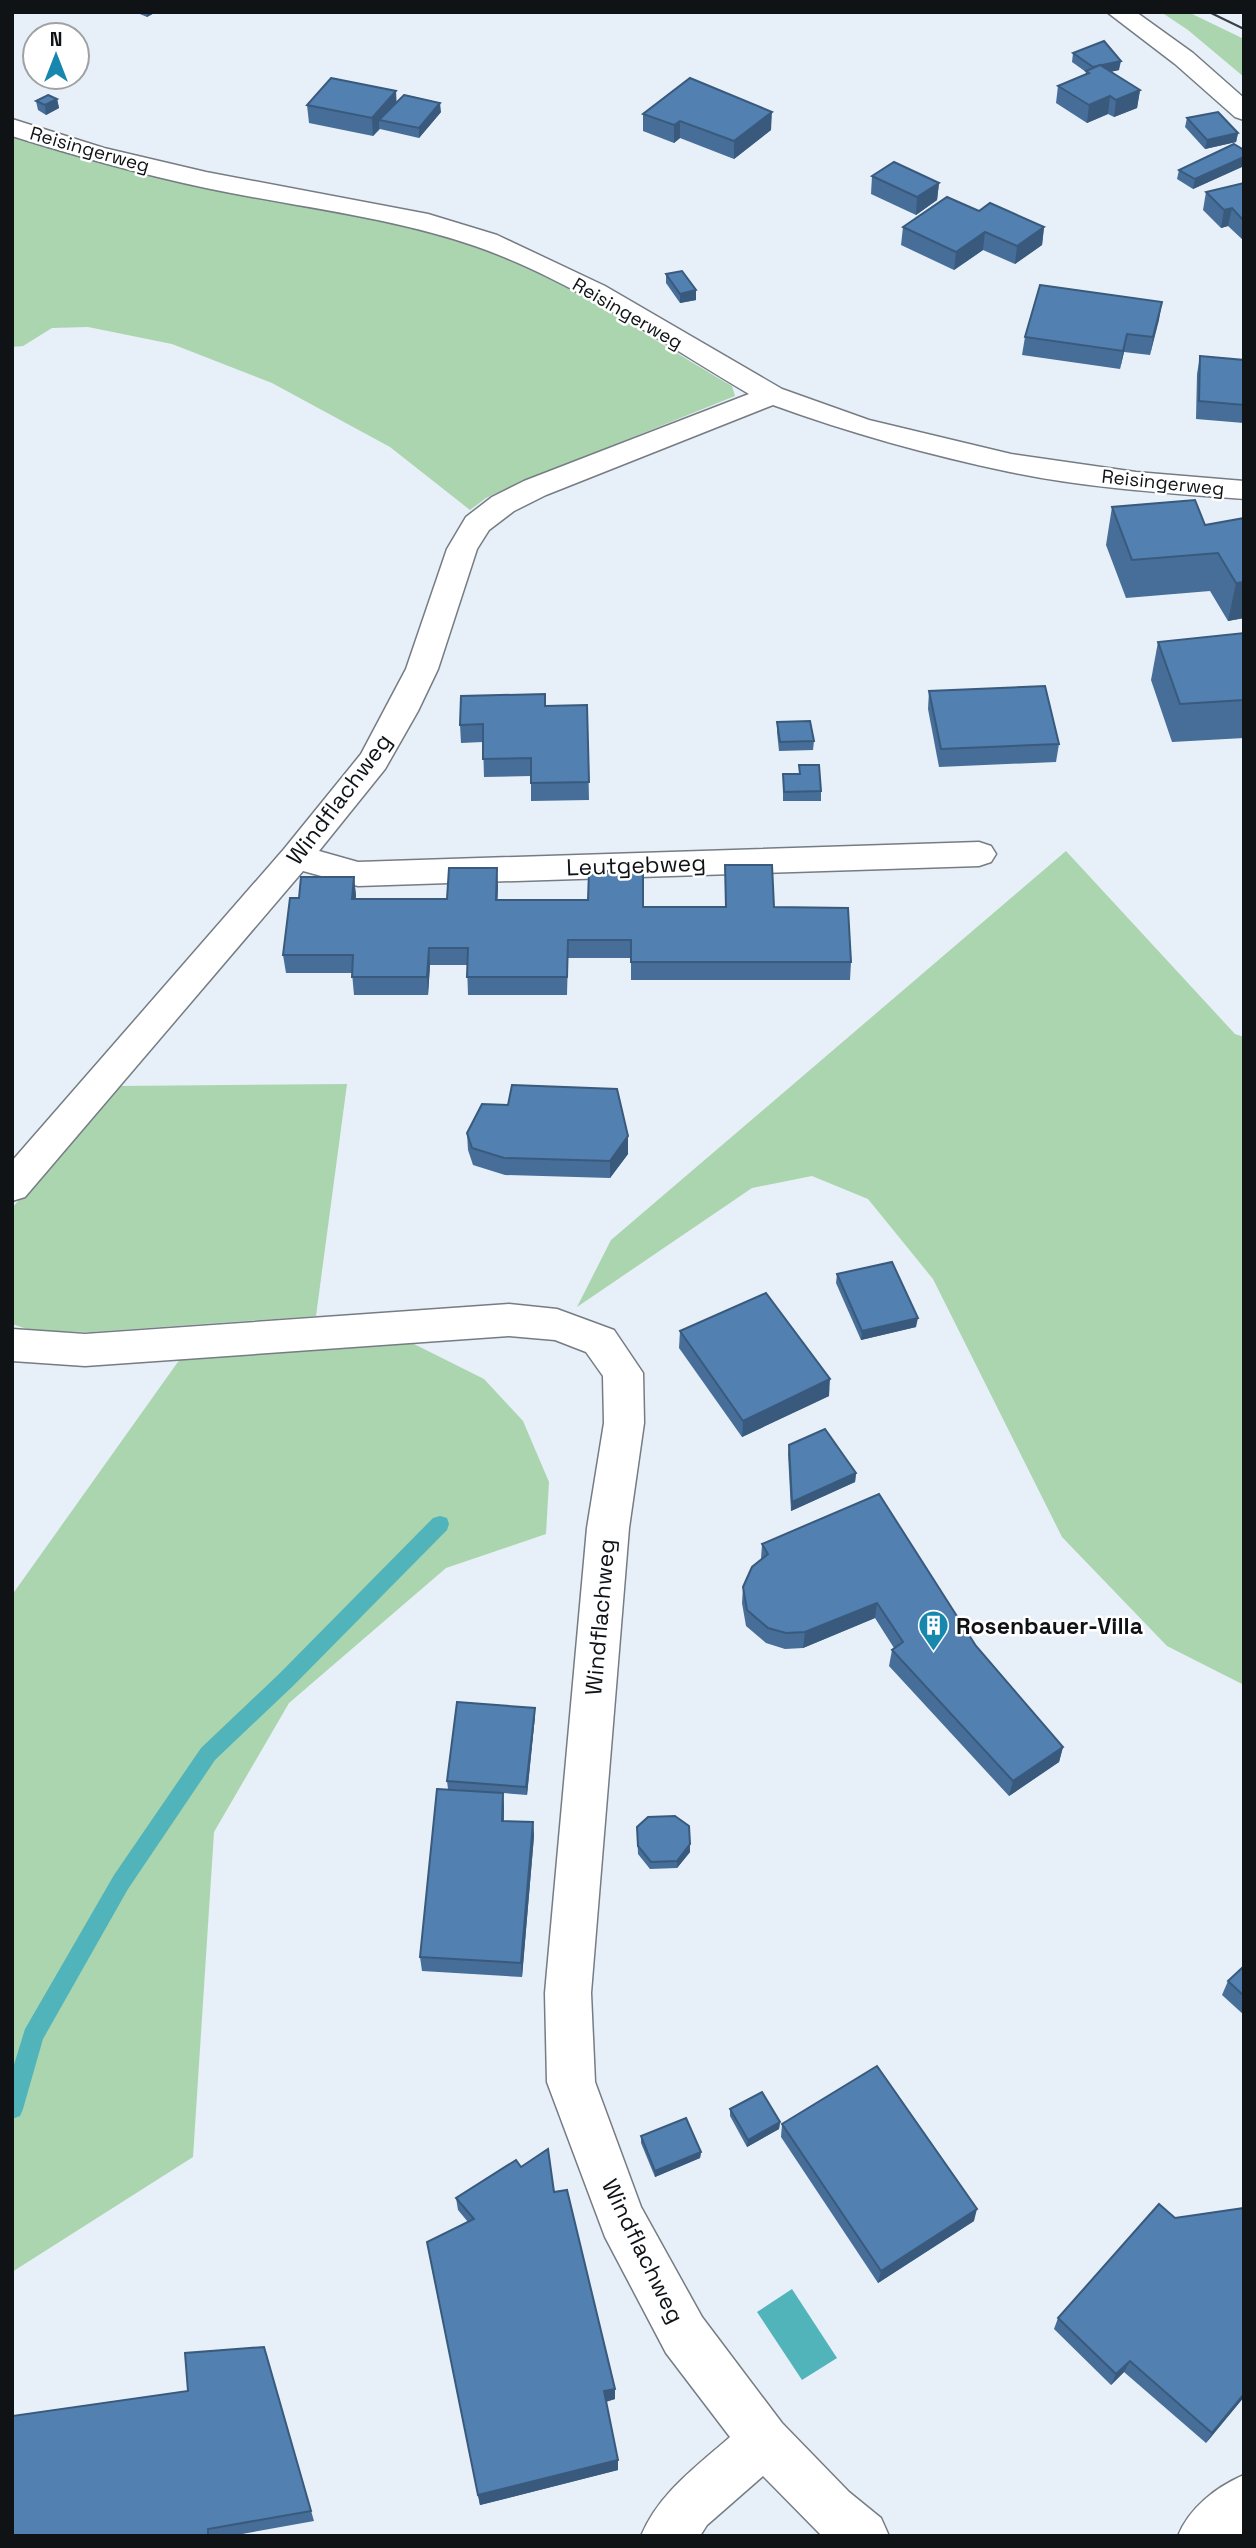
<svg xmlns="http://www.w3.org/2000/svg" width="1256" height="2548" viewBox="0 0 1256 2548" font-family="'Space Grotesk',sans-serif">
<rect width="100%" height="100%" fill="#e7eff8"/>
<g fill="#abd5ae">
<path d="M1161,12h27l56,27v38l-56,-47z"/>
<path d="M12,135c114,40 234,56 352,82 29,6 59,11 88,20 101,31 188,96 280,149l3,10 -201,81 -48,21 -16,12 -80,-63 -118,-64 -100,-39 -84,-17 -36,1 -29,18 -11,1z"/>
<path d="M1066,851l169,183 9,3v648l-77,-39 -105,-109 -129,-258 -65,-80 -56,-23 -60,12 -175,119 34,-67z"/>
<path d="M347,1084l-31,232 -225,16 -58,-1 -21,-7v-116l106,-122z"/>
<path d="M410,1342l74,37 39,42 26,61 -3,52 -100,34 -157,135 -75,129 -21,325 -181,115v-677l168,-236z"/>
</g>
<path fill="#52b4bb" d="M792,2289l45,69 -35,22 -45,-68z"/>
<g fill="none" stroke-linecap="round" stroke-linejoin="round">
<path fill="#52b4bb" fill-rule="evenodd" d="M440,1516l7,2 2,6 -2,6 -154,156 -78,74 -87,129 -85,150 -20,70 -3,7 -8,3v-48l13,-42 89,-154 87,-127 78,-74 154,-156z"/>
<defs>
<g id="street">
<path d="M12,119l92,29 102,24 222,42 69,21 108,51 177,103 87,31 142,34 125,18 108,9v18c-78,-6 -158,-11 -234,-27 -81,-17 -160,-39 -237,-67l-227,90 -32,16 -25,19 -12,19 -39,120 -20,42 -33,58 -66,82 39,11 621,-20 12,4 5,8 -5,8 -12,4 -621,20 -55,-15 -278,326 -13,4v-40l272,-312 77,-95 45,-85 41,-120 19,-32 26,-20 32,-16 225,-87c-88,-52 -177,-114 -274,-148 -88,-30 -179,-39 -269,-58 -66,-14 -130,-32 -194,-52z"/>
<path d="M509,1304l48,5 57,21 29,43 1,50 -15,105 -38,465 4,89 46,125 61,110 80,106 67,69 32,26 8,18h-67l-59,-60 -56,49 -7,11h-59c18,-43 55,-69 89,-99l-64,-84 -61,-116 -58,-155 -2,-89 42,-465 17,-105 -1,-47 -17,-24 -31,-12 -46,-4 -424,30 -73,-5v-32l73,5z"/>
<path d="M1244,2475v61h-66c11,-28 38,-49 66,-61z"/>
</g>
<path id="secondary" d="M1107,12h29l57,41 51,45v22l-9,-3 -60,-53z"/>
</defs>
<use href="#street" stroke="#757c84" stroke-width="3"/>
<use href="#secondary" stroke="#757c84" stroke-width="3"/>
<use href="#street" fill="#fff" fill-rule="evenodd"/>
<use href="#secondary" fill="#fff" fill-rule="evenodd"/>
<path stroke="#3c4044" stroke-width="2" d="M1209,12l35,17"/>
</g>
<g fill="#466e98">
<path d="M135,12h21l-9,5z"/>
<path d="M1073,53l46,17 -9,2 30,18 -3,18 -23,9 -6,-3 -21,9 -31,-20 2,-17 27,-11 1,-3 -14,-10z"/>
<path d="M57,99l2,9 -13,7 -8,-5 -2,-9z"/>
<path d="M397,102l44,10 -22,26 -39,-9 -7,7 -64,-13 -2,-18z"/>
<path d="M643,114l128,16 -37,29 -54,-21 -6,5 -31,-12z"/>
<path d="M1187,118l51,15 -2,9 -31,7 -20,-22z"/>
<path d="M1244,150v16l-51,23 -16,-10 2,-9z"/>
<path d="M872,176l67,7 -2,17 -21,15 -45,-21z"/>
<path d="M1244,183v58l-16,-15 -7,2 -18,-18 3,-18z"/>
<path d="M979,211l65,16 -2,18 -27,19 -32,-14 -29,20 -53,-25 2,-18z"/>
<path d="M666,274l30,26 -16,3 -14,-20z"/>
<path d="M1162,302l-12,53 -26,-3 -4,17 -98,-14 3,-18z"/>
<path d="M1200,356l44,4v63l-48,-4 1,-45z"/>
<path d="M1112,507l93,18 39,-7v100l-16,3 -18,-30 -84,7 -20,-53z"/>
<path d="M1244,633v105l-72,4 -21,-62 7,-38z"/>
<path d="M929,691l130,53 -3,18 -117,5 -11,-58z"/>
<path d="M587,705l2,95 -58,1v-25l-47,1 -1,-35 -22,1 -1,-18 85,-19z"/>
<path d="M777,722l37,19 -1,9 -34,1 -2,-19z"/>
<path d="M799,765l22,26v10h-38v-27h16z"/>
<path d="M725,865l49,42 77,55 -1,18h-219v-22h-63l-1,37h-99l-1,-30h-37l-2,30h-74l-2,-22h-66l-3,-18 16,-57 55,-21 2,22h91l51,-13 -1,14 146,7h82z"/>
<path d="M467,1133l161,21 -18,24 -105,-3 -32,-10 -5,-15z"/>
<path d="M837,1274l79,53 -55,13 -25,-57z"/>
<path d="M680,1331l149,65 -87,41 -63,-89z"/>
<path d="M789,1445l67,28 -1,9 -64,29 -3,-57z"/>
<path d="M762,1544l214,102 87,101 -4,15 -50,34 -120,-130 3,-16 2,-2 -19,-30 -72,30 -18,1 -19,-6 -20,-17 -4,-23 1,-16 18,-28z"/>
<path d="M535,1716l-8,79 -24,-2 1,15v13l29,1 1,14 -12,141 -100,-6 -2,-14 80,-164 -52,-4 -1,-8z"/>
<path d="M637,1827l53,17v8l-13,16 -27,1 -12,-15z"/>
<path d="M1244,1966v49l-22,-20 6,-14z"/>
<path d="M730,2109l50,13 -1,7 -32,18 -17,-31z"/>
<path d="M782,2124l192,97 -96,62 -97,-146z"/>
<path d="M641,2136l60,16 -1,6 -45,19 -14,-34z"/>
<path d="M521,2167l33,25 61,197v10l-9,3 12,68 -138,35 -51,-251 39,-32 -10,-12 -2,-12z"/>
<path d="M1058,2318l186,79 -38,46 -82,-71 -13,13 -57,-56z"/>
<path d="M264,2347l50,174 -83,15h-219l176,-145z"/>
</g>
<g fill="#395a7c">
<path d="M147,12h9l-9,5z"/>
<path d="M1121,61l-2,9 -27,6 1,-9z"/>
<path d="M1140,90l-3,18 -23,9 2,-17z"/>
<path d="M396,91l1,18 -18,11v9l-6,7 -1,-18z"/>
<path d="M1110,96l-2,18 -21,9 2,-18z"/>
<path d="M57,99l2,9 -13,7 -1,-10z"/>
<path d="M440,103l1,9 -22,26v-10z"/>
<path d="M772,112l-1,18 -37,29v-18z"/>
<path d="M680,121v17l-6,5v-18z"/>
<path d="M1238,133l-2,9 -31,7 2,-9z"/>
<path d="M1244,157v9l-51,23 2,-10z"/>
<path d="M939,183l-2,17 -21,15 1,-18z"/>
<path d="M1232,208l-4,18 -7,2 3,-18z"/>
<path d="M1044,227l-2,18 -27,19 2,-18z"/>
<path d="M985,232l-2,18 -29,20 2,-18z"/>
<path d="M696,290v10l-16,3v-9z"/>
<path d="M1162,302l-3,18 -9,35 3,-18z"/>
<path d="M1127,334l-3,18 -4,17 3,-18z"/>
<path d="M1244,582v36l-16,3 8,-38z"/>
<path d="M497,868l1,18 -1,31 -1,-17z"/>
<path d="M354,877l2,18 -2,22 -2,-18z"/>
<path d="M429,948l1,17 -2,30 -1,-18z"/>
<path d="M628,1136v18l-18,24v-17z"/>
<path d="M918,1318l-2,9 -55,13 1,-9z"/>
<path d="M830,1379l-1,17 -87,41 1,-16z"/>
<path d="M856,1473l-1,9 -64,29 1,-9z"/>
<path d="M877,1603l-2,15 -72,30 2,-16z"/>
<path d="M535,1708v8l-8,79 -1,-8z"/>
<path d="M1063,1747l-4,15 -50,34 4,-15z"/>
<path d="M503,1793l1,15 -1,27 -1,-14z"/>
<path d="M533,1822l1,14 -12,141 -1,-14z"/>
<path d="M690,1844v8l-13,16v-7z"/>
<path d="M780,2122l-1,7 -32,18 1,-7z"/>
<path d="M701,2152l-1,6 -45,19v-6z"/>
<path d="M977,2209l-3,12 -96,62 3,-12z"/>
<path d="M1130,2361l-6,11 -13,13 5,-11z"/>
<path d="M615,2389v10l-11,3v-11z"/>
<path d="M1244,2394v3l-38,46 6,-10z"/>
<path d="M618,2460v10l-138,35 -2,-10z"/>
</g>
<g fill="#5180b1" stroke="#395a7c" stroke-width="2">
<path d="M1104,41l17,20 -28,6 -20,-14z"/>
<path d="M1100,65l40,25 -24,10 -6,-4 -21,9 -31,-19 31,-13 -3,-2z"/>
<path d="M331,78l65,13 -24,27 -65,-13z"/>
<path d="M690,78l82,34 -38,29 -54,-20 -6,4 -31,-11z"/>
<path d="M48,95l9,4 -12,6 -9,-4z"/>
<path d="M404,95l36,8 -21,25 -40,-8z"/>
<path d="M1218,112l20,21 -31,7 -20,-22z"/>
<path d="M1234,144l10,6v7l-49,22 -16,-9z"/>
<path d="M894,162l45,21 -22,14 -45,-21z"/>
<path d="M1244,183v38l-12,-13 -8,2 -18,-18z"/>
<path d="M947,197l32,14 11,-8 54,24 -27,19 -32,-14 -29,20 -53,-25z"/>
<path d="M682,271l14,19 -16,4 -14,-20z"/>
<path d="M1040,285l122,17 -9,35 -26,-3 -4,17 -98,-14z"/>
<path d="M1200,356l44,4v45l-45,-4z"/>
<path d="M1195,500l10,25 39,-7v64l-8,1 -18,-30 -86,7 -20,-53z"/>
<path d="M1244,633v67l-64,4 -22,-62z"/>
<path d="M1045,686l14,58 -118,5 -12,-58z"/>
<path d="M545,694v12l42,-1 2,77 -58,1v-25l-48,1v-35l-23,1 1,-29z"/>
<path d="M810,721l4,20 -34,1 -3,-20z"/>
<path d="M799,765h20l2,26 -37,1 -1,-18h17z"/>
<path d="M725,865h47l2,42 74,1 3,54h-220v-22h-63l-1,37h-100l1,-29h-39l-2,29h-75l1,-22h-70l7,-57h9l2,-21h53l-2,22h95l2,-31h48l-1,32h92l1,-29h54v36h83z"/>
<path d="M512,1085l105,4 11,47 -18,25 -106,-3 -32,-10 -5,-15 15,-29 26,1z"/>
<path d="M892,1262l26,56 -56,13 -25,-57z"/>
<path d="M766,1293l64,86 -87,42 -63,-90z"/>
<path d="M825,1429l31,44 -64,29 -3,-57z"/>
<path d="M879,1494l97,152 87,101 -50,34 -121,-131 11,-8 -26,-39 -72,29 -19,1 -18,-5 -21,-18 -4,-23 9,-20 16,-13 -6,-10z"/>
<path d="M457,1702l78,6 -9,79 -79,-6z"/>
<path d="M437,1789l66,4 -1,28 31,1 -12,141 -101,-6z"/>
<path d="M675,1816l14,10 1,18 -13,17 -26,1 -13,-16 -1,-19 11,-10z"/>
<path d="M1244,1966v30l-16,-15z"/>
<path d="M877,2066l100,143 -96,62 -99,-147z"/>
<path d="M762,2092l18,30 -32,18 -18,-31z"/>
<path d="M686,2118l15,34 -46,19 -14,-35z"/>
<path d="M548,2149l6,43 13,-2 48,199 -11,2 14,69 -140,35 -51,-253 47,-23 -18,-21 60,-38 5,7z"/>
<path d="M1159,2204l16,14 69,-10v186l-32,39 -82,-72 -14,13 -58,-56z"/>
<path d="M264,2347l47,164 -103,18v7h-196v-120l176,-25 -3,-38z"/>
</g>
<defs>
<symbol id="building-pin" viewBox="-11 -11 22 30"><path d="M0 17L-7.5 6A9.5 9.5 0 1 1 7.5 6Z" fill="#1887ae" stroke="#fff"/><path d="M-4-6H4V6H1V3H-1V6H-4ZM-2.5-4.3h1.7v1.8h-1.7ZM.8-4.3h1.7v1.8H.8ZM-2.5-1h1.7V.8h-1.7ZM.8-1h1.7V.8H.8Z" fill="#fff"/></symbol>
</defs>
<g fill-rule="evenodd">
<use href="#building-pin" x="916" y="1608" width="35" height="47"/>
</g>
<g text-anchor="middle" stroke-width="5" stroke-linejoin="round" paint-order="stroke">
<g font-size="19" fill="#101316" stroke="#fff">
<text transform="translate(90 149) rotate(16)" y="7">Reisingerweg</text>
<text transform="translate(628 313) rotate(30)" y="7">Reisingerweg</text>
<text transform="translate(1163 482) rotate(6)" y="7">Reisingerweg</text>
</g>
<g font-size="23" fill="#101316" stroke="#fff">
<text transform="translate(339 799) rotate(-53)" y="8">Windflachweg</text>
<text transform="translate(636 865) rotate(-2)" y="8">Leutgebweg</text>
<text transform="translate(600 1617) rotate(-85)" y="8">Windflachweg</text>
<text transform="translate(643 2251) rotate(64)" y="8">Windflachweg</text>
</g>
<g font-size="23" font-weight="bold" fill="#101316" stroke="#fff" text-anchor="start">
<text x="956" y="1634">Rosenbauer-Villa</text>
</g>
</g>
<rect width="1256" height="2548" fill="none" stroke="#101316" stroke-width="28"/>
<g transform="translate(56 56)"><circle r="33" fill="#ffffff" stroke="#9fa1a2" stroke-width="2"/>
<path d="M0-5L12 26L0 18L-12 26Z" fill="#1887ae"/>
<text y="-10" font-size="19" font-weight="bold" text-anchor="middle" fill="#101316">N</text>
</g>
</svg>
